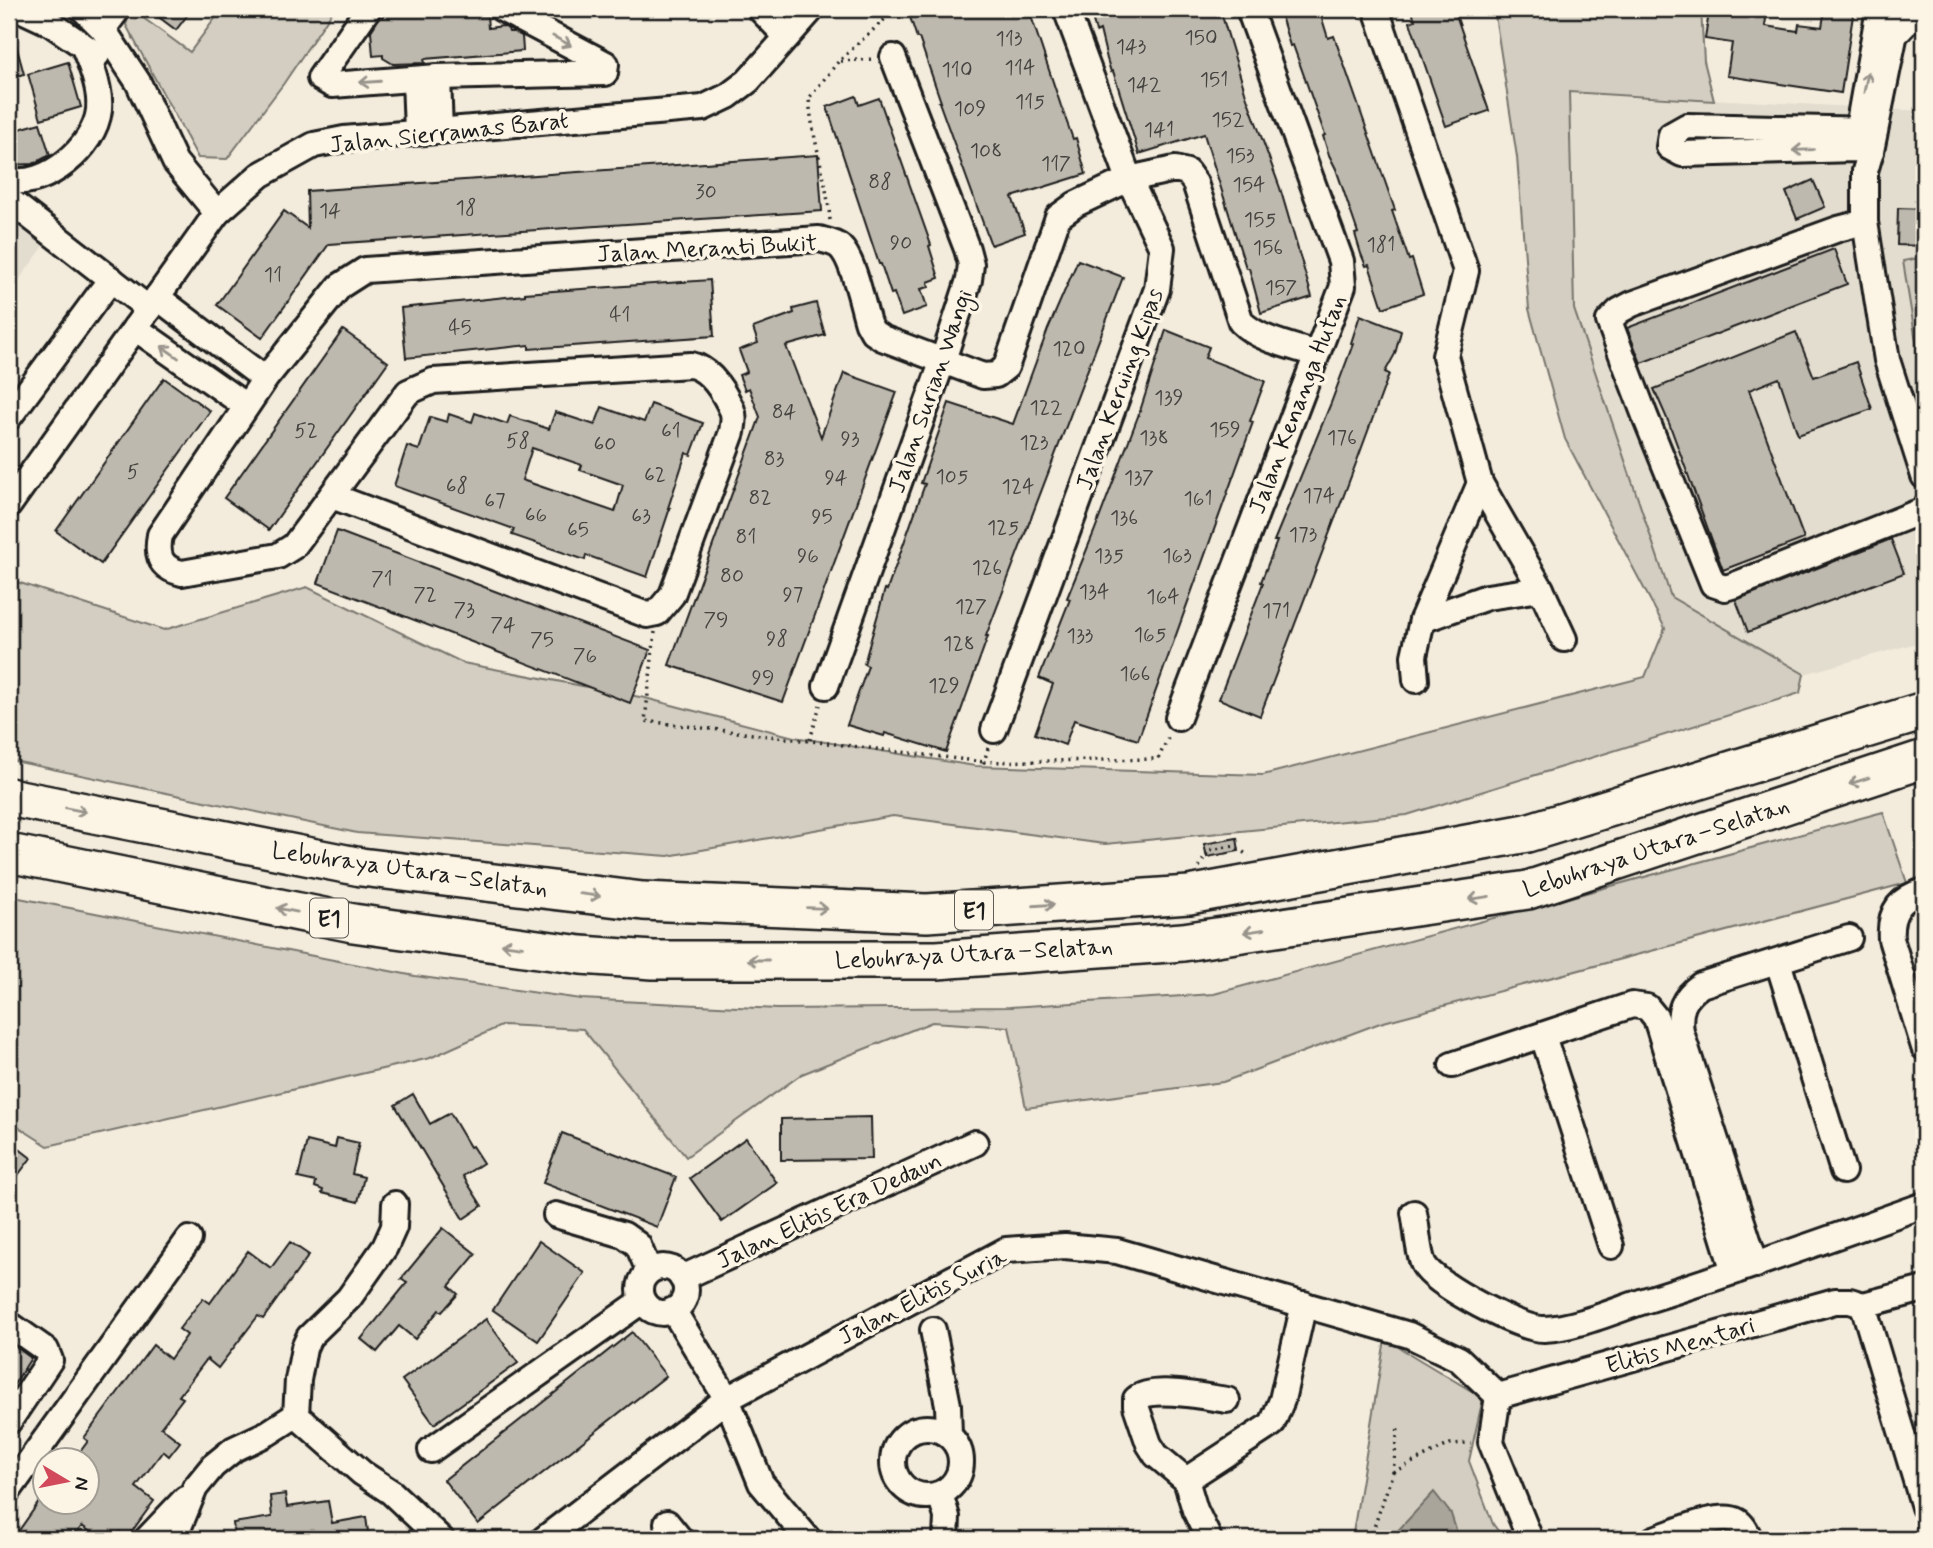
<svg xmlns="http://www.w3.org/2000/svg" width="1933" height="1548" viewBox="0 0 1933 1548" font-family="Mynerve,sans-serif">
<rect width="100%" height="100%" fill="#f3ecdd"/>
<filter id="ink" filterUnits="userSpaceOnUse"><feTurbulence type="fractalNoise" baseFrequency=".0143" numOctaves="2"/><feDisplacementMap in="SourceGraphic" scale="14" xChannelSelector="R" yChannelSelector="G"/><feConvolveMatrix kernelMatrix="1 2 1 2 8 2 1 2 1" color-interpolation-filters="sRGB"/></filter>
<g filter="url(#ink)">
<g fill="#e3ddcf">
<path d="M1569,91l355,20v530l-120,33 -133,-77 -97,-288z"/>
<path d="M9,188l53,34 -53,71z"/>
</g>
<g fill="#d3cec1" stroke="#78756e" stroke-width="2">
<path d="M131,9l59,43 32,-43h112l-50,74 -57,76 -29,-1 -72,-133z"/>
<path d="M1494,9h207l3,52 10,40 -145,-9 5,217 97,288 133,77 -4,19 -393,122 -302,29 -212,-28 -225,40 -311,-23 -348,-73v-172l5,-7 150,49 143,-43 156,76 182,35 149,39 181,29 288,9 382,-98 20,-49 -100,-189 -36,-130 -12,-152z"/>
<path d="M1924,257v120l-5,-17 -16,-99z"/>
<path d="M1883,812l24,71 -527,140 -157,59 -197,26 -17,-81 -77,-5 -130,52 -116,83 -103,-128 -80,-4 -73,33 -382,88 -39,-25v-225l406,80 166,23 196,10 233,-2 204,-13z"/>
<path d="M1385,1339l98,59 -14,63 24,63 11,15h-152z"/>
</g>
<path fill="#aaa59b" stroke="#716e68" stroke-width="2" d="M1434,1492l17,22 8,25h-69z"/>
<g fill="#beb9ae" stroke="#1c1c1c" stroke-width="2" fill-rule="evenodd">
<path d="M148,9h44l-16,21z"/>
<path d="M383,9h93l1,7h10l1,12 15,-2 5,3 1,3h5l8,4 1,15 -99,8 1,4 -32,1 -10,-6v-3l-10,1 -2,-25 9,-14h3z"/>
<path d="M912,9h115l2,8 2,-1 30,90 12,33 3,-1 10,36 -74,23 13,36 -34,12 -52,-143h2l-22,-64h-2l-7,-21 4,-1z"/>
<path d="M1090,9h130l26,86 34,93 32,109 -51,16 -12,-45h-3l-42,-134 -65,20 -26,-83 -2,1 -4,-13 -7,-29 -4,2z"/>
<path d="M1279,9h40l9,29 6,-2 61,174 -3,1 17,49 3,-1 11,35 -40,14 -14,-43 -3,1 -5,-12 -6,-20 3,-1 -22,-64 -7,-14 -6,-19 2,-1 -32,-90 -3,1z"/>
<path d="M1411,9h43l35,102 -43,15 -36,-104 5,-2z"/>
<path d="M1738,9l29,2 -2,15 33,5 1,-7 23,3 3,-18h29l-13,84 -114,-17 5,-33 -27,-4 4,-27 28,4z"/>
<path d="M9,34h4l11,40 -15,4z"/>
<path d="M68,62l13,45 -40,12 -13,-45z"/>
<path d="M856,96l3,9 20,-7 52,147 -2,1 10,32 -11,4 1,5 -8,2 6,18 -25,9 -8,-23 -3,1 -10,-30h-2l-52,-157z"/>
<path d="M40,123l10,32 -17,9 -24,1v-33z"/>
<path d="M818,155l4,56 -493,33 -67,94 -45,-33 67,-94 24,17 -1,-37z"/>
<path d="M1813,180l12,27 -28,12 -11,-27z"/>
<path d="M1898,208l26,1v37l-27,-1z"/>
<path d="M1834,249l13,35 -206,79 -14,-35z"/>
<path d="M1078,260l45,17 -137,359h2l-42,116 -61,-19 -1,3 -37,-11 21,-59 -4,-2 21,-75 2,1 38,-106 -4,-1 28,-80 64,21 35,-95z"/>
<path d="M710,280l4,56 -185,13v-4l-123,13 -5,-50 124,-13v-2z"/>
<path d="M816,303l9,32 -39,11 35,91 23,-64 53,19 -114,310 -114,-37 91,-248 -11,-29 -4,2 -6,-15 8,-3 -8,-22 19,-7 -5,-15 41,-15 -1,-4z"/>
<path d="M1360,315l41,16 -6,23 -10,18 4,2 -31,84 -98,258 -41,-17 44,-116 -2,-1 16,-41h-3l57,-138 22,-59 -2,-1z"/>
<path d="M343,330l45,32 -119,168 -45,-32z"/>
<path d="M1166,330l43,17 -4,11 60,23 -15,40 3,1 -115,318 -64,-20 -9,25 -30,-11 18,-50 -14,-6 31,-79 -3,-1 27,-66 46,-121z"/>
<path d="M1796,332l18,45 42,-15 16,47 -74,26 -19,-57 -30,12 55,149 -81,31 -54,-147 -15,-34z"/>
<path d="M164,378l46,33 -109,153 -45,-33z"/>
<path d="M651,404l52,19 -12,32 -5,-2 -18,55h2l-23,69 -61,-22 -1,5 -73,-25 2,-6 -120,-43 13,-40 12,4 11,-33 17,5 2,-8 23,8 3,-9 32,11 3,-8 39,13 6,-17 40,13 7,-18 42,15zM532,448l50,17 -2,5 43,15 -8,27 -93,-32z"/>
<path d="M337,531l313,119 -20,53 -312,-120z"/>
<path d="M1891,539l13,34 -156,59 -12,-32z"/>
<path d="M1237,838l2,13 -32,6 -3,-13z"/>
<path d="M413,1094l17,30 20,-11 20,34 2,-1 11,17 -20,13 19,30 -19,13 -68,-114z"/>
<path d="M871,1117l1,42 -91,1v-41z"/>
<path d="M562,1133l114,44 -19,50 -114,-44z"/>
<path d="M337,1138l22,5 -7,31 12,3 -6,25 -36,-9 1,-3 -8,-3 1,-5 -18,-4 9,-37 28,7z"/>
<path d="M746,1138l31,45 -55,39 -32,-44z"/>
<path d="M9,1141l22,17 -22,29z"/>
<path d="M443,1228l33,26 -27,32 9,8 -16,18 -3,-2 -24,29 -16,-13 -22,26 -16,-13 46,-56 -6,-4z"/>
<path d="M539,1241l46,32 -47,68 -45,-31z"/>
<path d="M290,1242l19,13 -46,64 -5,-3 -40,52 -11,-9 -28,37 4,2 -22,29 19,15 -11,14 -6,-5 -27,36 18,14 -27,37 -7,-6 -6,7h-14l-18,-13 -10,13h-59l26,-37h49v-42h-14l14,-19 -4,-3 69,-93 17,14 17,-24 -8,-6 24,-31 7,5 38,-52 23,17z"/>
<path d="M486,1319l32,44 -84,61 -32,-44z"/>
<path d="M632,1332l34,44 -188,148 -34,-44z"/>
<path d="M9,1342l22,16 -22,34z"/>
<path d="M285,1494l2,13 41,-6 4,22 34,-6 3,22h-134l-2,-16 39,-6 -2,-21z"/>
</g>
<g fill="none" stroke-linecap="round" stroke-linejoin="round">
<defs>
<g id="minor">
<path d="M20,9l30,14 47,32"/>
<path d="M83,9l20,20 35,53 37,80 42,51"/>
<path d="M368,9l-48,69 12,7 106,-8 167,-4 1,-9 -104,-55"/>
<path d="M760,9l26,27"/>
<path d="M1376,9l90,262 -21,85 35,127 61,106 23,50"/>
<path d="M1901,13l-5,15 -25,123 -6,20v51l22,138 37,116"/>
<path d="M103,29l15,-20"/>
<path d="M438,77l2,54"/>
<path d="M415,79l2,53"/>
<path d="M1855,145l24,-136"/>
<path d="M1871,151l-17,-2 -172,5 -13,-7 2,-12 16,-9 188,4"/>
<path d="M9,180c36,9 86,-33 90,-70 2,-22 -8,-44 -15,-63"/>
<path d="M9,200l140,109"/>
<path d="M1865,222l-27,7 -206,75 -13,7 -10,10 36,95 68,168 12,4 10,-3 189,-75"/>
<path d="M157,297l108,82"/>
<path d="M135,328l111,78"/>
<path d="M9,417l102,-138"/>
<path d="M332,496l315,119 10,-2 15,-18 60,-163c1,-7 3,-15 0,-22 -8,-18 -22,-41 -41,-45l-258,16 -25,11 -114,154 -16,10 -96,17c-22,-5 -26,-17 -22,-38l105,-156 75,-93 25,-16 454,-31c7,2 15,3 21,8 14,13 22,57 28,76l5,9 9,6 101,38 13,-1 10,-8 52,-150 18,-13 53,-25 46,-10 12,3 8,11 46,139c18,18 51,24 75,32"/>
<path d="M9,505l208,-292 43,-38 54,-30 30,-6 359,-31 25,-12 20,-15 64,-72"/>
<path d="M1422,620l65,-23 54,-8"/>
<path d="M1416,680l-2,-24 8,-36 58,-137"/>
<path d="M826,686l117,-326 26,-80 2,-16 -4,-15 -74,-192"/>
<path d="M1178,718l165,-432 -2,-25 -92,-252"/>
<path d="M994,730l163,-441 5,-41 -33,-69 -63,-170"/>
<path d="M1924,891c-25,7 -35,22 -33,48l33,108"/>
<path d="M1778,962l65,209"/>
<path d="M1543,1036l68,210"/>
<path d="M1452,1065l180,-60 15,2 9,11 78,254"/>
<path d="M1414,1213c3,13 4,41 10,52 11,20 97,65 120,64 32,-1 72,-19 103,-29 93,-29 185,-62 277,-95"/>
<path d="M556,1215l68,20 14,10 11,26"/>
<path d="M1756,1265l-75,-233c-3,-22 2,-34 20,-47l148,-47"/>
<circle cx="663" cy="1290" r="23"/>
<path d="M682,1278l293,-135"/>
<path d="M1863,1305l61,202"/>
<path d="M1863,1305l61,-16"/>
<path d="M673,1310l54,89 34,84 47,56"/>
<path d="M9,1324l37,26 4,10 -41,61"/>
<path d="M933,1330l15,75 1,30"/>
<path d="M1498,1396l337,-95h15l13,4"/>
<path d="M1498,1396l-7,46 39,97"/>
<path d="M296,1415l66,58 29,19 50,47"/>
<circle cx="927" cy="1462" r="34"/>
<path d="M431,1450l211,-149"/>
<path d="M1186,1480l86,-56 10,-24 22,-96"/>
<path d="M9,1490l180,-251"/>
<path d="M940,1494l7,23 -1,22"/>
<path d="M667,1523l13,16"/>
<path d="M176,1534l19,-46 18,-22 21,-17 34,-16 28,-18 2,-35 6,-32 5,-11 40,-39 36,-51 9,-20 1,-23"/>
<path d="M147,1539l38,-40"/>
<path d="M544,1539l183,-140 279,-149 59,-4 52,5 292,84 50,24 39,37"/>
<path d="M1209,1539l-14,-29 -9,-30 -30,-25 -7,-11 -13,-38v-7c17,-14 69,-2 91,1"/>
<path d="M1654,1539c19,-6 66,-28 83,-18 6,3 10,12 13,18"/>
</g>
<path id="major" d="M1896,28l18,-19"/>
<g id="highway">
<path d="M9,797l352,70 282,34 284,12 262,-18 338,-62 397,-122"/>
<path d="M9,853l344,70 228,32 72,5h284l246,-18 345,-52 396,-131"/>
</g>
</defs>
<use href="#minor" stroke="#1c1c1c" stroke-width="30"/>
<use href="#major" stroke="#1c1c1c" stroke-width="37"/>
<use href="#highway" stroke="#1c1c1c" stroke-width="42"/>
<g stroke="#1c1c1c" stroke-width="3.5" stroke-dasharray="2 5" stroke-linecap="butt">
<path d="M841,61l34,-2"/>
<path d="M830,220c-3,-42 -18,-80 -21,-122l30,-37 57,-52"/>
<path d="M655,632l-10,89 339,41"/>
<path d="M810,740l10,-35"/>
<path d="M988,748l-4,14 174,-3 11,-23"/>
<path d="M1199,867l10,-17 25,-4 15,10"/>
<path d="M1393,1472l57,-28 21,-1"/>
<path d="M1370,1539l23,-67 5,-45"/>
</g>
<use href="#minor" stroke="#fcf5e5" stroke-width="24"/>
<use href="#major" stroke="#fcf5e5" stroke-width="32"/>
<use href="#highway" stroke="#fcf5e5" stroke-width="37"/>
</g>
<defs><path id="oneway-shaft" d="M-6 0H5M1.5-3L5.5 0L1.5 3" fill="none" stroke-width="1.6" stroke-linecap="round" stroke-linejoin="round" transform="scale(1.75)"/></defs>
<g stroke="#97938b">
<use href="#oneway-shaft" transform="translate(562 41) rotate(28)"/>
<use href="#oneway-shaft" transform="translate(370 82) rotate(176)"/>
<use href="#oneway-shaft" transform="translate(1866 82) rotate(-79)"/>
<use href="#oneway-shaft" transform="translate(1803 150) rotate(178)"/>
<use href="#oneway-shaft" transform="translate(170 352) rotate(-145)"/>
<use href="#oneway-shaft" transform="translate(1859 781) rotate(162)"/>
<use href="#oneway-shaft" transform="translate(76 810) rotate(11)"/>
<use href="#oneway-shaft" transform="translate(590 895) rotate(7)"/>
<use href="#oneway-shaft" transform="translate(1479 898) rotate(171)"/>
<use href="#oneway-shaft" transform="translate(1044 905) rotate(-4)"/>
<use href="#oneway-shaft" transform="translate(817 908) rotate(2)"/>
<use href="#oneway-shaft" transform="translate(287 910) rotate(-169)"/>
<use href="#oneway-shaft" transform="translate(1254 931) rotate(171)"/>
<use href="#oneway-shaft" transform="translate(512 945) rotate(-172)"/>
<use href="#oneway-shaft" transform="translate(758 960) rotate(180)"/>
</g>
</g>
<g text-anchor="middle" stroke-width="7" stroke-linejoin="round" paint-order="stroke">
<g font-size="21" fill="#444340">
<text x="1201" y="44">150</text>
<text x="1009" y="45">113</text>
<text x="1131" y="53">143</text>
<text x="1020" y="74">114</text>
<text x="957" y="76">110</text>
<text x="1214" y="86">151</text>
<text x="1144" y="91">142</text>
<text x="1030" y="108">115</text>
<text x="970" y="115">109</text>
<text x="1228" y="126">152</text>
<text x="1159" y="136">141</text>
<text x="986" y="157">108</text>
<text x="1240" y="162">153</text>
<text x="1056" y="170">117</text>
<text x="880" y="188">88</text>
<text x="1249" y="191">154</text>
<text x="706" y="198">30</text>
<text x="466" y="214">18</text>
<text x="330" y="217">14</text>
<text x="1260" y="226">155</text>
<text x="901" y="249">90</text>
<text x="1381" y="251">181</text>
<text x="1268" y="254">156</text>
<text x="273" y="281">11</text>
<text x="1281" y="294">157</text>
<text x="620" y="321">41</text>
<text x="460" y="334">45</text>
<text x="1069" y="355">120</text>
<text x="1169" y="404">139</text>
<text x="1046" y="414">122</text>
<text x="784" y="418">84</text>
<text x="1225" y="436">159</text>
<text x="306" y="437">52</text>
<text x="671" y="437">61</text>
<text x="1154" y="444">138</text>
<text x="1342" y="444">176</text>
<text x="850" y="445">93</text>
<text x="518" y="447">58</text>
<text x="1034" y="449">123</text>
<text x="605" y="450">60</text>
<text x="774" y="465">83</text>
<text x="133" y="478">5</text>
<text x="655" y="481">62</text>
<text x="952" y="483">105</text>
<text x="836" y="484">94</text>
<text x="1139" y="484">137</text>
<text x="457" y="492">68</text>
<text x="1018" y="493">124</text>
<text x="1319" y="502">174</text>
<text x="760" y="504">82</text>
<text x="1198" y="505">161</text>
<text x="495" y="507">67</text>
<text x="536" y="521">66</text>
<text x="641" y="522">63</text>
<text x="822" y="523">95</text>
<text x="1124" y="524">136</text>
<text x="1003" y="534">125</text>
<text x="578" y="536">65</text>
<text x="1303" y="541">173</text>
<text x="746" y="543">81</text>
<text x="808" y="562">96</text>
<text x="1109" y="562">135</text>
<text x="1177" y="562">163</text>
<text x="987" y="574">126</text>
<text x="732" y="582">80</text>
<text x="382" y="585">71</text>
<text x="1094" y="598">134</text>
<text x="425" y="601">72</text>
<text x="793" y="601">97</text>
<text x="1163" y="603">164</text>
<text x="971" y="613">127</text>
<text x="464" y="616">73</text>
<text x="1276" y="617">171</text>
<text x="716" y="626">79</text>
<text x="503" y="631">74</text>
<text x="1150" y="641">165</text>
<text x="1080" y="642">133</text>
<text x="777" y="645">98</text>
<text x="542" y="646">75</text>
<text x="959" y="650">128</text>
<text x="585" y="662">76</text>
<text x="1135" y="680">166</text>
<text x="763" y="684">99</text>
<text x="944" y="692">129</text>
</g>
<g fill="#fcf5e5" stroke="#5f5d58" stroke-width="2">
<rect x="955" y="890.5" width="38" height="39" rx="5"/>
<rect x="310" y="898.5" width="38" height="39" rx="5"/>
</g>
<g font-size="23" font-weight="bold" fill="#1c1c1c">
<text x="974" y="918">E1</text>
<text x="329" y="926">E1</text>
</g>
<g font-size="24" fill="#1c1c1c" stroke="#fcf5e5">
<text transform="translate(449 132) rotate(-6)" y="8">Jalan Sierramas Barat</text>
<text transform="translate(707 248) rotate(-3)" y="8">Jalan Meranti Bukit</text>
<text transform="translate(1119 389) rotate(-70)" y="8">Jalan Keruing Kipas</text>
<text transform="translate(930 391) rotate(-71)" y="8">Jalan Surian Wangi</text>
<text transform="translate(1297 404) rotate(-69)" y="8">Jalan Kenanga Hutan</text>
<text transform="translate(1656 847) rotate(-18)" y="8">Lebuhraya Utara–Selatan</text>
<text transform="translate(410 869) rotate(8)" y="8">Lebuhraya Utara–Selatan</text>
<text transform="translate(974 953) rotate(-3)" y="8">Lebuhraya Utara–Selatan</text>
<text transform="translate(829 1210) rotate(-25)" y="8">Jalan Elitis Era Dedaun</text>
<text transform="translate(922 1296) rotate(-27)" y="8">Jalan Elitis Suria</text>
<text transform="translate(1680 1345) rotate(-16)" y="8">Elitis Mentari</text>
</g>
</g>
<rect width="1933" height="1548" fill="none" stroke="#fcf5e5" stroke-width="35"/>
<rect x="18" y="18" width="1898" height="1513" fill="none" stroke="#1c1c1c" stroke-width="2.5" filter="url(#ink)"/>
<g transform="translate(66 1481) rotate(100)"><circle r="33" fill="#fcf5e5" stroke="#a29e95" stroke-width="2"/>
<path d="M0-5L12 26L0 18L-12 26Z" fill="#d1495b"/>
<text y="-10" font-size="19" font-weight="bold" text-anchor="middle" fill="#1c1c1c">N</text>
</g>
</svg>
